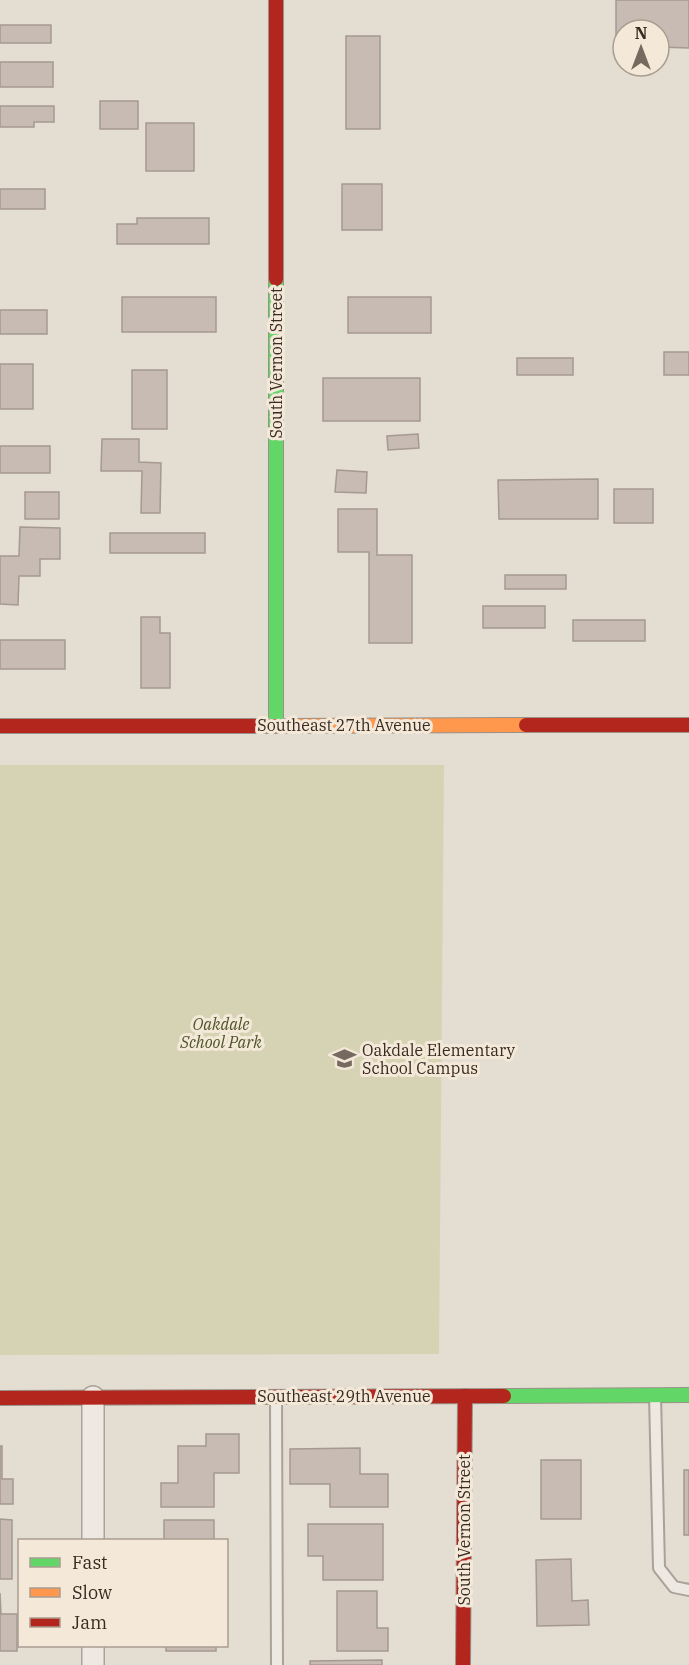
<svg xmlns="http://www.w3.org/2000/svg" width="689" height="1665" viewBox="0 0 689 1665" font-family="'IBM Plex Serif',serif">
<rect width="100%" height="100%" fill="#e4ddd2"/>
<path fill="#d6d3b5" d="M0,765h444l-5,589 -439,1z"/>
<g fill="#c8bbb3" stroke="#a59991" stroke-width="1.5">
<path d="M616,0h73v48l-30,-1v-17h-36v17l-7,-1z"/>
<rect x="0" y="25" width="51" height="18"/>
<rect x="346" y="36" width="34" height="93"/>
<rect x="0" y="62" width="53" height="25"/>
<rect x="100" y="101" width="38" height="28"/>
<path d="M0,106h54v16h-20v5h-34z"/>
<rect x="146" y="123" width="48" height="48"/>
<rect x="342" y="184" width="40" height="46"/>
<rect x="0" y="189" width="45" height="20"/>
<path d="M137,218h72v26h-92v-20h20z"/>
<rect x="122" y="297" width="94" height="35"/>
<rect x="348" y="297" width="83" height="36"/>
<rect x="0" y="310" width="47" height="24"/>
<rect x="664" y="352" width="25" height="23"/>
<rect x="517" y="358" width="56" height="17"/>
<rect x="0" y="364" width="33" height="45"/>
<rect x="132" y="370" width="35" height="59"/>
<rect x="323" y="378" width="97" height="43"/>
<path d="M418,434l1,14 -31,2 -1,-14z"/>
<path d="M102,439h37v23l22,1 -1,50h-19l1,-42h-41z"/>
<rect x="0" y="446" width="50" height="27"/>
<path d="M337,470l30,2 -1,21 -31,-1z"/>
<path d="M598,479v40h-99l-1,-39z"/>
<rect x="614" y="489" width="39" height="34"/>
<rect x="25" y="492" width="34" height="27"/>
<path d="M338,509h39v46h35v88h-43v-91h-31z"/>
<path d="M20,527l40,1v31h-20v17h-21l-1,29 -18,-1v-48h19z"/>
<rect x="110" y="533" width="95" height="20"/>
<rect x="505" y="575" width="61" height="14"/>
<rect x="483" y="606" width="62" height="22"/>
<path d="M141,617h19v16h10v55h-29z"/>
<rect x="573" y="620" width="72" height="21"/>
<rect x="0" y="640" width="65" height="29"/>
<path d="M206,1434h33v39h-25v34h-53v-24h17v-37h28z"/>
<path d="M0,1446h2v33h11v25h-13z"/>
<path d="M360,1448v26h28v33h-58v-23h-40v-35z"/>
<rect x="541" y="1460" width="40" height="59"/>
<rect x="684" y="1470" width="5" height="65"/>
<path d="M0,1519l12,1v59h-12z"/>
<rect x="164" y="1520" width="50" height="20"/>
<path d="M308,1524h75v56h-60v-24h-15z"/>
<path d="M571,1559l1,42 16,-1 1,25 -52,1 -1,-66z"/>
<path d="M337,1591h40v37h11v23h-51z"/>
<path d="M0,1593l1,21h16v37h-17z"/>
<rect x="166" y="1646" width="50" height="5"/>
<path d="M382,1660v5h-72v-4z"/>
</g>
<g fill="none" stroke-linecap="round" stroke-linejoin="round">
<defs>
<g id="lane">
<path d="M655,1395l4,173 15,19 15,3"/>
<path d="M276,1398l1,267"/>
</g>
<g id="street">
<path d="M93,1397v143"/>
<path d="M93,1646v19"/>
</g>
<g id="fast">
<path d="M276,279v446"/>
<path d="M504,1396l185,-1"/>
</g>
<path id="slow" d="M280,726l246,-1"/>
<g id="jam">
<path d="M276,0v279"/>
<path d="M526,725h163"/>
<path d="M0,726h280"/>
<path d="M0,1398l504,-2"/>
<path d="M463,1665l2,-269"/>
</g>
</defs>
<use href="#lane" stroke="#aaa29a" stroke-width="14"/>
<use href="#street" stroke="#aaa29a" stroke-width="24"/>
<use href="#fast" stroke="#9a928a" stroke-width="16"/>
<use href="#slow" stroke="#9a928a" stroke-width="16"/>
<use href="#jam" stroke="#9a928a" stroke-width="16"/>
<use href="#lane" stroke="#ede9e2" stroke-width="10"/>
<use href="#street" stroke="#ede9e2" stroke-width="21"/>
<use href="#fast" stroke="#63d668" stroke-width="14"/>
<use href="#slow" stroke="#ff974d" stroke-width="14"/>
<use href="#jam" stroke="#b3261e" stroke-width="14"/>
</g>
<defs>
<symbol id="school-bare" viewBox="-9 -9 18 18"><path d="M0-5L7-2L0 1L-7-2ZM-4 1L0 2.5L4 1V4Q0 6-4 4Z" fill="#756960" stroke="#f4e9d9" stroke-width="2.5" paint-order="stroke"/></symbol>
</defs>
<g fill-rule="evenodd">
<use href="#school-bare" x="328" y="1042" width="33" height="33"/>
</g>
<g text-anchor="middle" stroke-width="6" stroke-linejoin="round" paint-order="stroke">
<g font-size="16" fill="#392a22" stroke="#f4e9d9">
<text transform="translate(276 363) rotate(-90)" y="6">South Vernon Street</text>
<text x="344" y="731">Southeast 27th Avenue</text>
<text x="344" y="1402">Southeast 29th Avenue</text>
<text transform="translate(464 1530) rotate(-90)" y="6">South Vernon Street</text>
</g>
<g font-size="16" font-style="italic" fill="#4e542a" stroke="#f4e9d9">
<text x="221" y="1030">Oakdale<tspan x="221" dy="18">School Park</tspan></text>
</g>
<g font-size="16" fill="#392a22" stroke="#f4e9d9" text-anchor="start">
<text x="362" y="1056">Oakdale Elementary<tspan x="362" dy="18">School Campus</tspan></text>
</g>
</g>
<rect x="18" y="1539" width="210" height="108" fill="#f4e9d9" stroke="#a99d90" stroke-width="1.5"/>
<rect x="30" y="1558" width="30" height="9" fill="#63d668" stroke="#a99d90" stroke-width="1.5"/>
<text x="72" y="1569" font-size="18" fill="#392a22">Fast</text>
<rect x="30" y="1588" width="30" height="9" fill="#ff974d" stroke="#a99d90" stroke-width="1.5"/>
<text x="72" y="1599" font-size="18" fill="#392a22">Slow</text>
<rect x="30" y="1618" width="30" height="9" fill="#b3261e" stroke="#a99d90" stroke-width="1.5"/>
<text x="72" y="1629" font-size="18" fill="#392a22">Jam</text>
<g transform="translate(641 48)"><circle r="28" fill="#f4e9d9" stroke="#a99d90" stroke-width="1.5"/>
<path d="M0-4.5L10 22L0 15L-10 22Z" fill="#756960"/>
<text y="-9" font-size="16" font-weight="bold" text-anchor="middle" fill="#392a22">N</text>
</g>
</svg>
